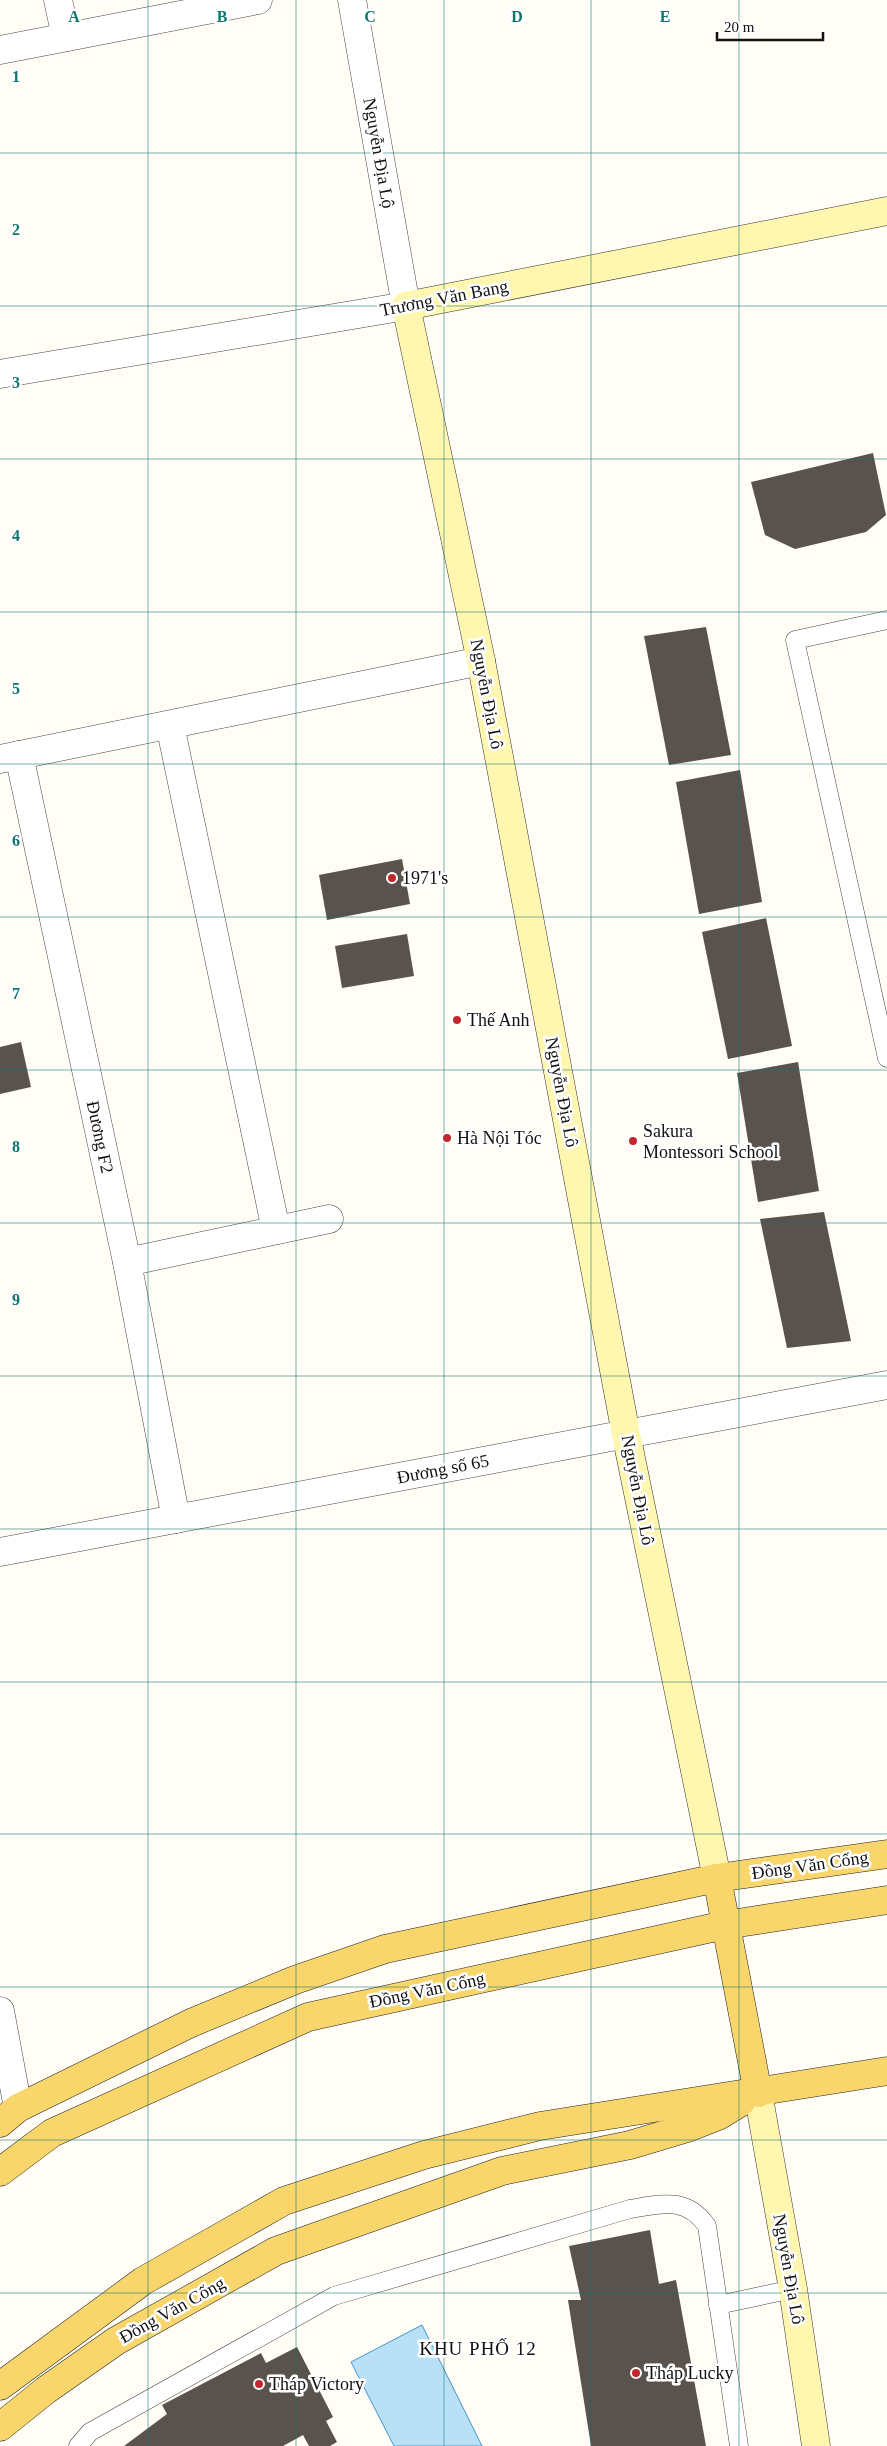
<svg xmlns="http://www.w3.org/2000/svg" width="887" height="2446" viewBox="0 0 887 2446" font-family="Georgia,serif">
<rect width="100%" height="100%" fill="#fffdf5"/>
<path fill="#b9e0f7" stroke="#3f96cf" d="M422,2325l60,121h-88l-43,-84z"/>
<g fill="#5a524d">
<path d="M873,453l13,62 -20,17 -71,17 -30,-14 -14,-53z"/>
<path d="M706,627l25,128 -62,10 -25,-129z"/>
<path d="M740,770l22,132 -63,12 -23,-132z"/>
<path d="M402,859l8,45 -83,16 -8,-45z"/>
<path d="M766,918l26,128 -64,13 -26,-127z"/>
<path d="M407,934l7,42 -72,12 -7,-42z"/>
<path d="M21,1042l10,45 -31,7v-47z"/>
<path d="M798,1062l21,129 -61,11 -21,-129z"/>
<path d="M824,1212l27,129 -64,7 -27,-129z"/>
<path d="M650,2230l9,54 17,-4 30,166h-115l-23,-146h13l-12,-54z"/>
<path d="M297,2347l36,70 -7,4 11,21 -7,4h-21l-6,-11 -20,11h-159l43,-32 -5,-9 99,-52 5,10z"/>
</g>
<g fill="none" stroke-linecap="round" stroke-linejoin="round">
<defs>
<g id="lane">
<path d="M887,620l-92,20 92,418"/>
<path d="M718,2305l75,-16"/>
<path d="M78,2446l12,-14 244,-136 296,-87c32,-5 56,-13 77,17l32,220"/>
</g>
<g id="street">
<path d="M58,0l8,37"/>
<path d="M0,50l258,-50"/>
<path d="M0,374l406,-68 -54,-306"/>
<path d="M170,725l106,505"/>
<path d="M19,755l108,507 49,257"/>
<path d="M0,759l481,-98"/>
<path d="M127,1262l202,-43"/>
<path d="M0,1552l887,-167"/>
<path d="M0,2011l18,97"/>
</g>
<g id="secondary">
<path d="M717,1878l-91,-444 -145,-773 -75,-355 481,-95"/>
<path d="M758,2093l35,196 23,157"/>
</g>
<g id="primary">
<path d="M717,1878l41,215"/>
<path d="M0,2123l18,-15 173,-85 104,-43 90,-31 332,-71 170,-24"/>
<path d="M0,2172l52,-39 256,-116 417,-92 162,-25"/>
<path d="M0,2386l143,-105 141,-80 140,-46 116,-29 347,-55"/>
<path d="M0,2427l46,-37 70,-49 160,-90 226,-80 128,-26 60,-18 28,-11 23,-14"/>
</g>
</defs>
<use href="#lane" stroke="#444" stroke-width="19"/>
<use href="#street" stroke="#444" stroke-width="29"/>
<use href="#secondary" stroke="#333" stroke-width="29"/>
<use href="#primary" stroke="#222" stroke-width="29"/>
<use href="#lane" stroke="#fff" stroke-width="18"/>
<use href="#street" stroke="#fff" stroke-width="28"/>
<use href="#secondary" stroke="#fff6b0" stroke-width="28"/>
<use href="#primary" stroke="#f9d66b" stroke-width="28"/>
</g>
<path fill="none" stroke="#0f766e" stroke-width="1" stroke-opacity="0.55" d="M148,0v2446M296,0v2446M444,0v2446M591,0v2446M739,0v2446M0,153h887M0,306h887M0,459h887M0,612h887M0,764h887M0,917h887M0,1070h887M0,1223h887M0,1376h887M0,1529h887M0,1682h887M0,1834h887M0,1987h887M0,2140h887M0,2293h887"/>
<g fill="#c4262e" stroke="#fff" stroke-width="2">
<circle cx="392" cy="878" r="5"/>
<circle cx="457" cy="1020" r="5"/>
<circle cx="447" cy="1138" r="5"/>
<circle cx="633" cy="1141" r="5"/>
<circle cx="636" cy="2373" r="5"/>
<circle cx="259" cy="2384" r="5"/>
</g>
<g text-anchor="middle" stroke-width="5" stroke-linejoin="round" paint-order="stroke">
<g font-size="18" fill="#111" stroke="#fff">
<text transform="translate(379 153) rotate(80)" y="6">Nguyễn Địa Lộ</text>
<text transform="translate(444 298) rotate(-11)" y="6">Trương Văn Bang</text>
<text transform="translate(487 694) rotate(79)" y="6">Nguyễn Địa Lô</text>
<text transform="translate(562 1092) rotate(79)" y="6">Nguyễn Địa Lô</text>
<text transform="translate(100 1137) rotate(78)" y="6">Đương F2</text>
<text transform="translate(443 1469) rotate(-11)" y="6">Đương số 65</text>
<text transform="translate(638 1490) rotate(79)" y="6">Nguyễn Địa Lô</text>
<text transform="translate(810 1865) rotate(-8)" y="6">Đồng Văn Cống</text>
<text transform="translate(427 1990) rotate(-12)" y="6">Đồng Văn Cống</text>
<text transform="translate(789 2269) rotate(80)" y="6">Nguyễn Địa Lô</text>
<text transform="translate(172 2310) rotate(-29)" y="6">Đồng Văn Cống</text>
</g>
<g font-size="18" fill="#111" stroke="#fff" text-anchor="start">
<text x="402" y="884">1971's</text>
<text x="467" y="1026">Thế Anh</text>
<text x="643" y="1137">Sakura<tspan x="643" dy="21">Montessori School</tspan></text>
<text x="457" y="1144">Hà Nội Tóc</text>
<text x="646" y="2379">Tháp Lucky</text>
<text x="269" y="2390">Tháp Victory</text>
</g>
<g font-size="19" letter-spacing="1" fill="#111" stroke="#fff">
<text x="478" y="2355">KHU PHỐ 12</text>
</g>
</g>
<g font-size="16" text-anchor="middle" font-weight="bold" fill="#0f766e" stroke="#fff" stroke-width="5" stroke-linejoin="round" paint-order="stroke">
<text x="74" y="22">A</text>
<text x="222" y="22">B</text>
<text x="370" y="22">C</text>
<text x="517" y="22">D</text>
<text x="665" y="22">E</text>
<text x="16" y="82">1</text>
<text x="16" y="235">2</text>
<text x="16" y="388">3</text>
<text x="16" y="541">4</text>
<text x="16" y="694">5</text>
<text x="16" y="846">6</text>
<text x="16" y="999">7</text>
<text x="16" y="1152">8</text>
<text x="16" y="1305">9</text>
</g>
<path d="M717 32v8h106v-8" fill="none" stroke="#111111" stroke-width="2.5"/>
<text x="724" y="32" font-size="15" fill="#111111" stroke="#ffffff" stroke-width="4" paint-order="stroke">20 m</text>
</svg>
